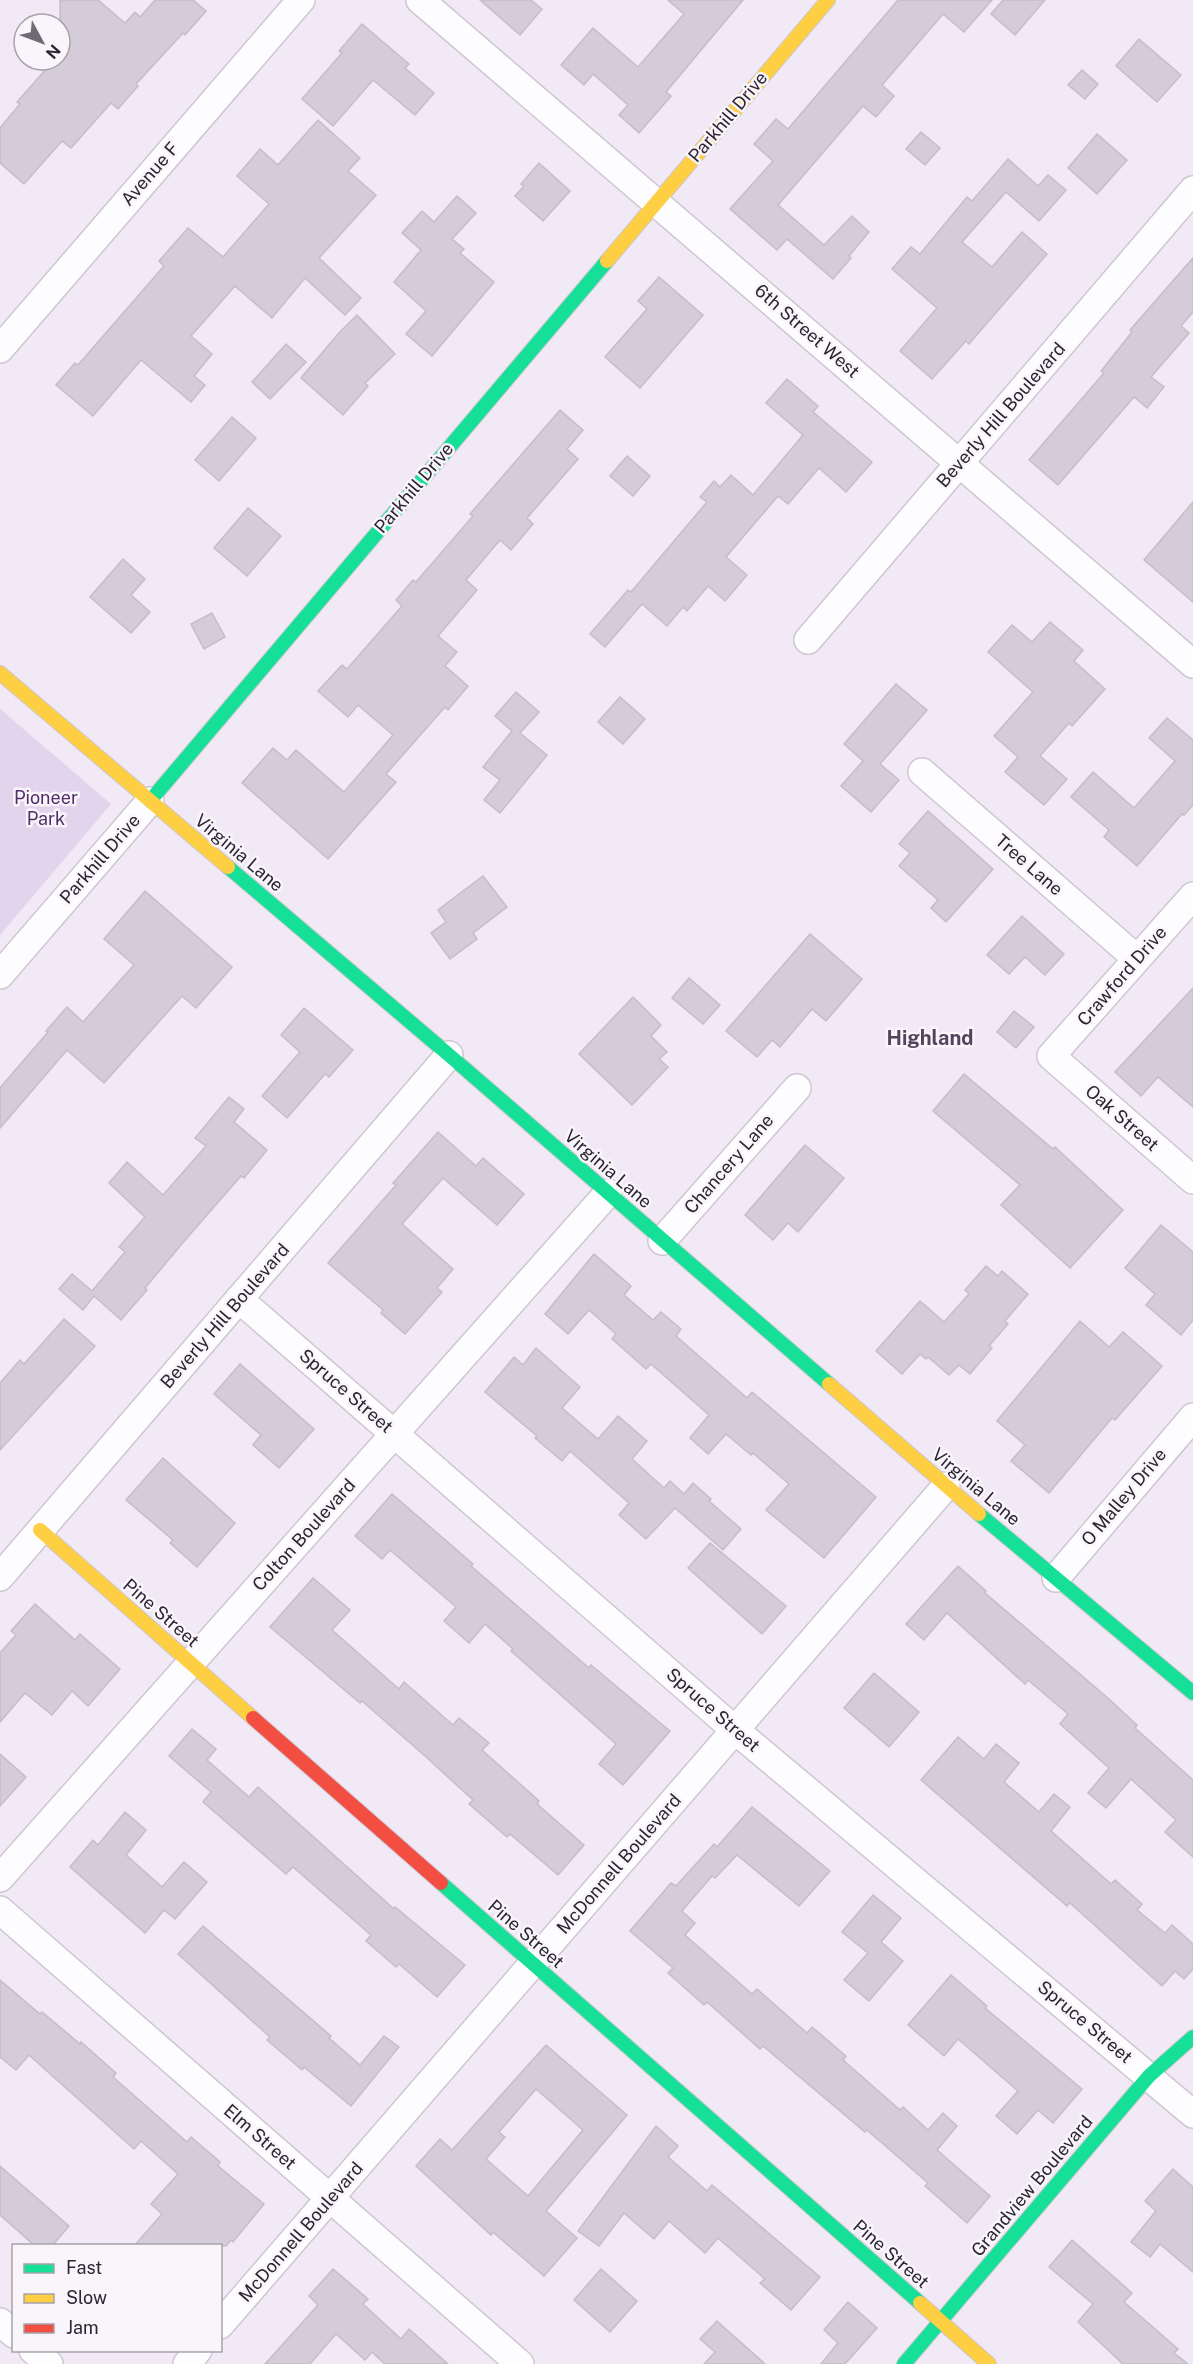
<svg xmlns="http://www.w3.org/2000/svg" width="1193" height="2364" viewBox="0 0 1193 2364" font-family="'Public Sans',sans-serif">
<rect width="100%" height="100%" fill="#f1e9f5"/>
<path fill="#e3d4ed" d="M0,709l111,95 -111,131z"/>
<g fill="#d4ccd8" stroke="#c4bec8" stroke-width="1.5" fill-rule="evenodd">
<path d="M60,0h38l27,23 10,-11 5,5 15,-17h38l13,11 -21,24 -2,-2 -47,51 2,2 -20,23 -7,-6 -40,45 -9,-7 -38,43 -24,-21v-35l20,-24 -3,-2 37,-42h6z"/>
<path d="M480,0h51l11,9 -22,26z"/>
<path d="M668,0h75l-77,92 5,4 -32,37 -20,-18 9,-10 -35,-31 -9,11 -23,-20 32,-37 45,39 46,-53z"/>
<path d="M898,0h94l-28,32 -21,-18 -61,71 12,11 -18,21 -13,-11 -85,99 46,40 28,-29 17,16 -20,24 2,2 -18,21 -46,-40 -10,11 -47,-41 43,-48 -19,-17 22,-25 12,10z"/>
<path d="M1003,0h42l-30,35 -24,-21z"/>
<path d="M362,24l47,40 -4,4 29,25 -19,22 -42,-35 -40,46 -31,-27 40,-46 -3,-2z"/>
<path d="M1139,39l42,36 -24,27 -41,-36z"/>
<path d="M1082,70l16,14 -13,15 -17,-14z"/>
<path d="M318,120l42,38 -12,13 28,24 -57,63 42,40 -16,17 -40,-37 -33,40 -37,-32 -44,50 21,18 -18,22 11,9 -14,17 -50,-42 -48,56 -37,-31 19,-22 3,2 86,-99 -5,-5 29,-33 35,29 46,-53 -32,-28 23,-27 18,16z"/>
<path d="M921,132l19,16 -15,17 -19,-16z"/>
<path d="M1097,134l30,26 -30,34 -29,-26z"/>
<path d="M1008,159l30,27 10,-11 18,15 -27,31 -33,-29 -44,50 30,25 30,-35 25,22 -78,90 -3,-3 -34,38 -32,-28 37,-43 -45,-39 19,-22 9,7 47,-57 5,4z"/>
<path d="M539,163l31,28 -27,30 -28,-25 9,-10 -3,-2z"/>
<path d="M457,196l19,17 -24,26 12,10 -4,4 34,29 -62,74 -26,-22 20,-23 -32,-29 27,-32 -19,-17 20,-22 12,11z"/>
<path d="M1193,258v54l-12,14 8,7 -38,44 13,10 -17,21 -13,-11 -76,88 -29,-25 75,-87 -3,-2 31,-39 -2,-2z"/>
<path d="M659,277l44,38 -63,73 -35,-31 42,-48 -9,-8z"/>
<path d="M357,315l38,39 -30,29 3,3 -25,29 -42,-37 37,-44z"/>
<path d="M286,344l20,18 -36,37 -18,-17z"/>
<path d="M787,379l31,27 -5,6 59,50 -26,30 -27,-24 -31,36 -10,-8 -52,61 21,18 -22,26 -17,-15 -21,25 -4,-4 -16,19 -25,-22 -37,43 -15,-13 38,-44 3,2 76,-90 -7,-5 14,-16 6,6 11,-12 22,20 50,-60 -37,-32z"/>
<path d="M560,410l23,20 -16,19 11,10 -51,59 6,6 -22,26 -11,-10 -34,40 11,10 -39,46 19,16 -12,14 23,20 -20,24 -3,-3 -59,67 10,8 -68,77 -86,-76 31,-35 14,12 9,-10 48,42 49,-57 -35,-30 -10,12 -30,-26 24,-26 5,4 55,-63 -6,-6 17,-20 3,2 57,-66 -3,-2z"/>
<path d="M232,417l24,21 -37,43 -24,-21z"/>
<path d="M627,456l23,20 -17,20 -23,-20z"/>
<path d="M1193,502v100l-49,-42z"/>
<path d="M248,508l33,28 -34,40 -33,-28z"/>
<path d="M123,559l22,20 -14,16 19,17 -19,21 -41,-36z"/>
<path d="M212,613l13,24 -21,12 -13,-25z"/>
<path d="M1050,622l33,28 -9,11 31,28 -33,37 -3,-3 -29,33 27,23 -23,26 -39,-33 13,-15 -24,-21 39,-44 -45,-40 24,-27 20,17z"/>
<path d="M896,684l31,26 -47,54 19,16 -28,32 -30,-26 22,-25 -19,-17z"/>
<path d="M516,692l23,20 -19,21 27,22 -47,58 -16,-13 16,-20 -17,-13 29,-36 -17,-15z"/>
<path d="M620,697l25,22 -22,25 -25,-22z"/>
<path d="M1167,718l26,22v65l-9,10 -2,-1 -45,52 -33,-29 5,-7 -38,-33 22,-25 41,36 41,-47 -26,-23z"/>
<path d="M928,811l65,58 -47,53 -15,-14 7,-8 -39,-34 11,-13 -11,-9z"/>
<path d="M483,876l24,31 -34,26 4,6 -27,20 -19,-26 15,-11 -8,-12z"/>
<path d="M145,891l87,76 -36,41 -14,-12 -78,87 -37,-33 -67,78v-40l48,-56 -2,-1 21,-24 16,15 51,-57 -30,-26z"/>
<path d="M1022,916l42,38 -19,21 -20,-18 -16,17 -22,-19z"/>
<path d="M810,934l52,45 -36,42 -14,-12 -32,38 -8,-7 -15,17 -31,-26z"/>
<path d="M689,978l31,27 -17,19 -31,-26z"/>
<path d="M1193,988v119l-35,-30 -17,19 -26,-24z"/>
<path d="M633,997l28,28 -10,11 16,16 -8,7 9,8 -36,38 -53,-51z"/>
<path d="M304,1008l49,42 -24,27 -4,-3 -38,44 -25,-22 38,-44 -19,-17z"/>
<path d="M1014,1011l20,16 -18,21 -19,-16z"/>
<path d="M964,1074l89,75 2,-2 68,63 -53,58 -69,-63 19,-20 -87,-74z"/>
<path d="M229,1097l15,12 -10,13 33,28 -23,28 -3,-2 -55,63 -41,49 2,2 -26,30 -27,-24 -11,14 -24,-21 13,-15 20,17 33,-39 -6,-5 26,-30 -36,-34 18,-21 36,33 43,-49 -11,-8z"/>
<path d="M438,1132l38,34 7,-8 41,36 -27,31 -54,-47 -41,46 51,45 -16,19 5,4 -37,42 -24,-21 2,-3 -55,-47 68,-78 -3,-2z"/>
<path d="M805,1145l39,33 -46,54 -10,-9 -15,17 -28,-25z"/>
<path d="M1161,1225l32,27v68l-12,15 -35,-30 9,-11 -30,-26z"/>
<path d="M594,1254l37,32 -7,9 29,25 8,-8 20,17 -5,7 71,62 5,-6 124,105 -52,61 -58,-48 23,-26 -36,-31 -2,2 -25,-21 -18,20 -18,-16 19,-23 -58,-51 -5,5 -34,-30 4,-5 -27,-24 -21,24 -23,-20z"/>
<path d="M986,1266l12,10 4,-5 26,23 -23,27 3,3 -19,22 3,2 -22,26 -11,-9 -10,10 -21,-18 -2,2 -6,-5 -18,20 -26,-23 44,-50 24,21 25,-28 -4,-4z"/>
<path d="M64,1319l31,27 -95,104v-67l20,-23 4,4z"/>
<path d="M1080,1321l29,26 14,-15 39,34 -47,54 -3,-2 -63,75 -38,-32 14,-16 -28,-24z"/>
<path d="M536,1348l44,39 -18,21 36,31 20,-23 29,25 -15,18 32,29 6,-7 14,13 9,-11 18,16 -2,2 32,28 -18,21 -48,-42 -29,31 -27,-24 10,-12 -59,-52 -8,10 -27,-23 2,-2 -52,-44 29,-35 9,8z"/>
<path d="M240,1364l74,65 -35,39 -26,-23 8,-10 -47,-41z"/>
<path d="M163,1458l72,65 -38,44 -27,-24 3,-3 -47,-40z"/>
<path d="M392,1494l81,70 -2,2 118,102 2,-3 79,66 -47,54 -24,-21 17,-20 -105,-93 2,-2 -28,-25 -16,19 -25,-22 12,-14 -66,-57 -8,9 -27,-23z"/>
<path d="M710,1543l76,63 -24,28 -74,-66z"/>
<path d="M958,1566l28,25 -1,2 124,106 28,26 -2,3 58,52v77l-28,-25 11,-12 -45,-41 -25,29 -18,-15 21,-25 -49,-44 8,-10 -40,-34 -3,4 -78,-71 -23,27 -18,-16z"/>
<path d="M313,1578l37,32 -18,20 67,59 5,-7 49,43 6,-7 30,25 -7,7 57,51 -2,3 47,41 -26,30 -48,-41 -3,3 -38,-33 4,-4 -48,-44 -63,-55 -2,2 -90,-76z"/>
<path d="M35,1604l40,36 5,-6 40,35 -32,37 -16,-15 -20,24 -27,-22 -25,29v-69l16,-18 -5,-4z"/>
<path d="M874,1673l45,39 -30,35 -45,-39z"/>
<path d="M192,1729l24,20 -9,11 42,37 9,-10 136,122 1,-2 70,58 -28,32 -38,-33 -3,3 -30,-26 5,-6 -78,-68 -7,7 -83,-72 8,-10 -42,-36z"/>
<path d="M958,1737l26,22 12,-15 23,19 -15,19 35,30 15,-18 16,13 -19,24 60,53 4,-4 27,24 -5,6 28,23 7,-8 21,19v25l-9,10 -9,-8 -13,15 -92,-83 -3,3 -146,-126z"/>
<path d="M0,1754l26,23 -26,29z"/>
<path d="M752,1807l78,64 -31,35 -62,-51 -22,23 -3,-2 -30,35 13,12 -10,12 67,59 5,-5 50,44 5,-6 34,29 -3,4 57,50 3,-3 25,23 15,-17 14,13 -20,24 53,46 -23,27 -42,-37 3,-3 -61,-53 -2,2 -102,-86 -3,3 -53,-47 -3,3 -36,-32 5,-5 -43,-37 41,-48 5,3 38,-42 3,3z"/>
<path d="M125,1812l21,18 -20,25 36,32 22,-25 23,20 -32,37 -11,-9 -19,23 -75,-66 23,-27 5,5z"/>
<path d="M873,1895l28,23 -20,24 22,19 -34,40 -25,-21 24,-27 -26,-21z"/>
<path d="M203,1926l128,110 -2,2 31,27 24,-29 15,11 -48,59 -47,-39 -2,3 -35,-30 3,-3 -92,-83z"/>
<path d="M951,1975l36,31 -2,2 97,81 -29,34 -15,-13 -21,24 -21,-18 22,-25 -60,-52 -14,17 -36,-31z"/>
<path d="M0,1980l40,34 2,-2 38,32 1,-2 35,31 -3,4 74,65 4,-5 29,25 -2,4 46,38 -31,38 -2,-2 -5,6h-92l28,-32 -11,-10 27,-30 -37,-33 -7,8 -105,-94 -13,15 -16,-13z"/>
<path d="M546,2045l81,70 -81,96 31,27 -33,38 -51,-44 -2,3 -75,-69 24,-27 12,11zM536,2089l47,41 -55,66 -42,-37 19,-22 -6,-5z"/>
<path d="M656,2126l22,20 -10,11 39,34 5,-6 108,92 -29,33 -31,-27 5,-4 -47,-41 -13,15 -36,-32 -15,18 -30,-26 -25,33 -21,-15z"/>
<path d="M0,2166l69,60 -17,20h-17l-35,-31z"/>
<path d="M1173,2169l20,18v85l-33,-28 -10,13 -19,-15 25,-31 -11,-10z"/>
<path d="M1072,2240l60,53 -8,9 54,47 -4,4 14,11h-65l-45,-42 15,-18 -44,-37z"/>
<path d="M333,2269l35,30 -5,5 38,35 8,-10 39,35h-63l-13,-12 -7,8 -29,-26 -26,30h-45l53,-59 -9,-9z"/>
<path d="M601,2269l36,32 -27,31 -36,-32z"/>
<path d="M848,2302l29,26 -32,36h-24l17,-21 -14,-13z"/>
<path d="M717,2321l48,43h-61l11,-12 -15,-13z"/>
</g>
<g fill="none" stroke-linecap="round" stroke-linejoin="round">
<defs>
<g id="street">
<path d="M420,0l773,664"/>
<path d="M0,349l301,-349"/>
<path d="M808,640l385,-450"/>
<path d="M922,772l214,186"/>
<path d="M1193,896l-142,160 142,124"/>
<path d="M0,975l150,-174"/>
<path d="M662,1241l135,-153"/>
<path d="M239,1299l496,431 458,384"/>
<path d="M0,1577l449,-522"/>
<path d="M1056,1578l137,-161"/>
<path d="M0,1878l608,-685"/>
<path d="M0,1910l520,454"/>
<path d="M0,2322l14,12"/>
<path d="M220,2325l726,-839"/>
<path d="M33,2350l16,14"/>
<path d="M187,2364l11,-14"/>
</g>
<g id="fast">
<path d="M150,801l457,-540"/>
<path d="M228,867l221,188 380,329"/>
<path d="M979,1514l214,179"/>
<path d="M441,1883l479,420"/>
<path d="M904,2364l245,-288 44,-39"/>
</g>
<g id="slow">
<path d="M607,261l221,-261"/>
<path d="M0,673l228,194"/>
<path d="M829,1384l150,130"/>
<path d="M40,1530l213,188"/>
<path d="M920,2303l69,61"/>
</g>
<path id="jam" d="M253,1718l188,165"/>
</defs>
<use href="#street" stroke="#cec7d2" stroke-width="30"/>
<use href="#fast" stroke="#cec7d2" stroke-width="16"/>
<use href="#slow" stroke="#cec7d2" stroke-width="16"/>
<use href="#jam" stroke="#cec7d2" stroke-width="16"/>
<use href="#street" stroke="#fdfcfe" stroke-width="27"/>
<use href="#fast" stroke="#16e098" stroke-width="14"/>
<use href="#slow" stroke="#ffcf43" stroke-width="14"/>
<use href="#jam" stroke="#f24e42" stroke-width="14"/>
</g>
<g text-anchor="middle" stroke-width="5" stroke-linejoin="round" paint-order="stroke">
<g font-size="18" fill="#2b2530" stroke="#f9f5fb">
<text transform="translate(728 117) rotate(-50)" y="6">Parkhill Drive</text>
<text transform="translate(150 174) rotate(-49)" y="6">Avenue F</text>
<text transform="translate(807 331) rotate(41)" y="6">6th Street West</text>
<text transform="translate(1001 415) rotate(-49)" y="6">Beverly Hill Boulevard</text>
<text transform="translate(414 488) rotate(-50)" y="6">Parkhill Drive</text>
<text transform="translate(239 853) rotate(40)" y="6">Virginia Lane</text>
<text transform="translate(100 859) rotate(-49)" y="6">Parkhill Drive</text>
<text transform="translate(1029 865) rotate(41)" y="6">Tree Lane</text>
<text transform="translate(1122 976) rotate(-49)" y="6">Crawford Drive</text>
<text transform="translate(1122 1118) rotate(41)" y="6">Oak Street</text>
<text transform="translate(729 1164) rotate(-49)" y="6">Chancery Lane</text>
<text transform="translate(608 1169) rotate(41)" y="6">Virginia Lane</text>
<text transform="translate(225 1316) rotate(-49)" y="6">Beverly Hill Boulevard</text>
<text transform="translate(346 1391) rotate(41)" y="6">Spruce Street</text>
<text transform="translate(976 1487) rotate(40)" y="6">Virginia Lane</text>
<text transform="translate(1124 1497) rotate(-50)" y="6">O Malley Drive</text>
<text transform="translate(304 1535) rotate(-48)" y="6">Colton Boulevard</text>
<text transform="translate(161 1613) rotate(41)" y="6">Pine Street</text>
<text transform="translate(713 1710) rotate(41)" y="6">Spruce Street</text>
<text transform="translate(619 1864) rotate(-49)" y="6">McDonnell Boulevard</text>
<text transform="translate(526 1934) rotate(41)" y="6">Pine Street</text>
<text transform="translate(1085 2022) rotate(40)" y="6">Spruce Street</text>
<text transform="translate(260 2137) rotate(41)" y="6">Elm Street</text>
<text transform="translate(1032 2186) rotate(-50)" y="6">Grandview Boulevard</text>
<text transform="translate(301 2232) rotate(-49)" y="6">McDonnell Boulevard</text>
<text transform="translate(891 2254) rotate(41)" y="6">Pine Street</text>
</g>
<g font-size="18" fill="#522d67" stroke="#f9f5fb">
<text x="46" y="804">Pioneer<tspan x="46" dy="21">Park</tspan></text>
</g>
<g font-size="20" font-weight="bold" fill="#53445d" stroke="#f9f5fb">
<text x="930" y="1045">Highland</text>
</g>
</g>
<rect x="12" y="2244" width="210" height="108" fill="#f9f5fb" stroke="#a7a2aa" stroke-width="1.5"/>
<rect x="24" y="2264" width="30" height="9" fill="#16e098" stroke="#a7a2aa" stroke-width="1.5"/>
<text x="66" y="2274" font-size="18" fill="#2b2530">Fast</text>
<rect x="24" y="2294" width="30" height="9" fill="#ffcf43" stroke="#a7a2aa" stroke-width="1.5"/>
<text x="66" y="2304" font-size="18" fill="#2b2530">Slow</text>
<rect x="24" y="2324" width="30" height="9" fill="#f24e42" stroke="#a7a2aa" stroke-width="1.5"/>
<text x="66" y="2334" font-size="18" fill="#2b2530">Jam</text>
<g transform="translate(42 42) rotate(131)"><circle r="28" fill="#f9f5fb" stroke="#a7a2aa" stroke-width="1.5"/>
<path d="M0-4.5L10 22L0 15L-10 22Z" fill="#706a75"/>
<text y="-9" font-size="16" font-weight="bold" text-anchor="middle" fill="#2b2530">N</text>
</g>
</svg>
